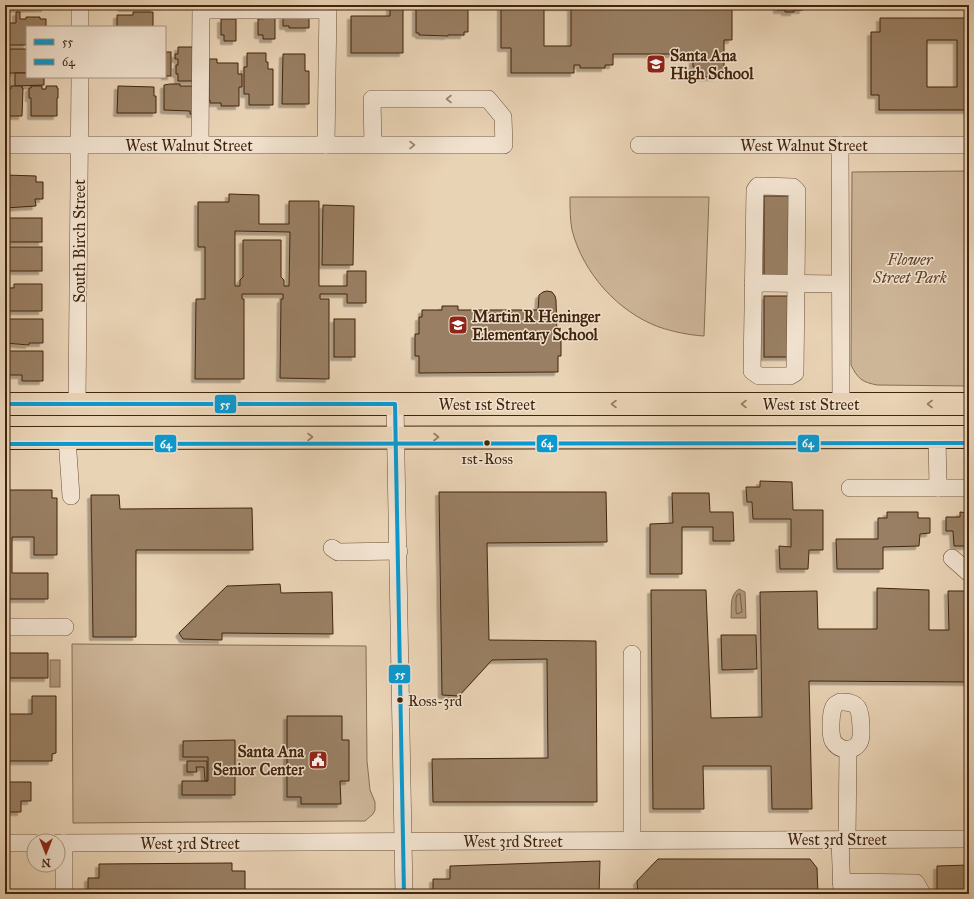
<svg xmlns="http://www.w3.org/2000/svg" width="974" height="899" viewBox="0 0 974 899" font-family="'IM FELL Great Primer',serif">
<defs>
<filter id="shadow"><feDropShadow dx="-3.5" dy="3.5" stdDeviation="0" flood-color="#0004"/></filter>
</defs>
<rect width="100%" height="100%" fill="#e9d3b5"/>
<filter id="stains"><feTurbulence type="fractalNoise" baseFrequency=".005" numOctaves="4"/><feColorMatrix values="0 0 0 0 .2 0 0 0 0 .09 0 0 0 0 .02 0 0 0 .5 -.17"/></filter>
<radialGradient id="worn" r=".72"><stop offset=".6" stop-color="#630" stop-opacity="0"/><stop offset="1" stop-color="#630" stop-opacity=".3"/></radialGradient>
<g fill="#cdb598" stroke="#886d52">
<path d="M969,171v215l-92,-1c-15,-3 -19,-6 -26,-20l1,-193z"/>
<path d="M570,197h139l-5,139c-15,-1 -30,-4 -45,-9 -41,-15 -76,-54 -87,-97 -2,-10 -2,-23 -2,-33z"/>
<path d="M72,644l294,2 1,115 3,29 5,12v8l-2,4 -8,7h-13l-279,2z"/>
</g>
<g fill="#b0987c" stroke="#846a50">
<path d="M739,589l6,3 1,26h-15c1,-10 -2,-23 8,-29z"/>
<rect x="50" y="660" width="10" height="27"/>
</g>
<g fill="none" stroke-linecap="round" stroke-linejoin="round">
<path stroke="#795e44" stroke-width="1" d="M740,594l2,18 -5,2 -1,-2v-14l1,-3z"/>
</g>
<g fill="#997f64" stroke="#42250d" fill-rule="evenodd" filter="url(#shadow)">
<path d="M5,5h40v3l-40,1z"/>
<path d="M122,5h36h-4v3h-32z"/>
<path d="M390,5h13v48h-52v-37h39z"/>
<path d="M419,5h45v3h4v24h-4v3h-16v1l-29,-1v-2h-3v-25h3z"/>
<path d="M501,5h231v35h-8v34h-7v3h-17v-10h-7v-13h-80v11h-8v3h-25v-3h-6v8h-63v-25h-10zM544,7h27v39h-27z"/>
<path d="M777,5h26v5h-9v2h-9v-2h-8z"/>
<path d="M16,12h4v7h6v-2h14v2h6v8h-19v18h-18v-22h7z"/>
<path d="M133,12h20v15h-36v-12h16z"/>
<path d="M283,16h26v12h-20v-2h-6z"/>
<path d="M275,18v21h-12v-4h-5v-16z"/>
<path d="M880,18h89v92h-90v-15h-8v-63h9zM927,40h30v47h-30z"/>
<path d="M221,19h15v22h-12v-6h-3z"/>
<path d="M178,47h19v34h-19v-7h-2v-9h2v-6h-3v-5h3z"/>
<rect x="5" y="49" width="22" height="24"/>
<rect x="165" y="52" width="6" height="24"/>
<path d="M247,53h19v9h2v7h5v36h-24v-11h-5v-27h3z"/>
<path d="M283,54h22v17h4v33h-27z"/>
<path d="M209,59h8v4h21v11h4v13h-3v19h-18v-3h-11v-3h-1z"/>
<path d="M15,73h12v4h17v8l-29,1z"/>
<path d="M170,84h10v2h16l-1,28h-5v-3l-26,-1v-25z"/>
<path d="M5,86h1v3h5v-3h11v2h1l-1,28h-17z"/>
<path d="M31,86h11v3h4v-3h11v2h1v10h-1v18h-26v-18h-2v-10h2z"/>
<path d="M118,86l36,1v9h2v17h-39z"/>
<path d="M5,175l31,1v6h7v17h-8l1,7 -31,2z"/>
<path d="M229,194l30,1v29h30v-23h30v85h28v-15h19v32h-19v-9h-27v5h9v80l-49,-1 1,-79h2v-5h-41v5h2v80h-49l1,-80h9v-52h-7v-45h31zM235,231l55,1 -1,54h-5v-6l-3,-3v-37h-38v37l-3,3v6h-5z"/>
<rect x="764" y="196" width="27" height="81"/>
<path d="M323,205l31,1 -1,59h-31z"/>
<rect x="5" y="218" width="37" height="24"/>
<rect x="5" y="247" width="37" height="24"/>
<path d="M14,284h28v27h-36v-23h8z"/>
<path d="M547,291l5,1 3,4 1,4 1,34h4v22h-3v16l-139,1v-17h-4v-22h4v-17h3v-7h20v-4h16v4h80l1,-15 4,-3z"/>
<rect x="764" y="296" width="27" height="61"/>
<path d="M5,319h38v24h-14v2l-24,-2z"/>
<rect x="334" y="319" width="21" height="38"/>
<path d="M5,351h38v30h-21v-6h-17z"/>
<path d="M760,481l32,1 1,28h30v40h-14l-1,19h-28l-1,-23 12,1v-28h-38l-1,-17h-5l-1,-15h14z"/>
<path d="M5,490h47v8h5v57h-23v-18h-22v36h36v26h-43z"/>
<path d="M439,492h167l1,50 -120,1 2,97 107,1 1,161h-164l-1,-43 116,-1 -1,-99 -55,1 -33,36 -17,-1z"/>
<path d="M672,493h37l1,19h23l1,29h-21v-14h-31v47h-32v-50l23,-1z"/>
<path d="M91,495h28l1,14 132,-1 1,42h-117v87h-43z"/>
<path d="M887,512h31v6h12v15l-10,1 -1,12 -36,1v22h-46l-1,-30h42v-21h9z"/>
<path d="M960,512l9,1v33h-15l-1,-15h-7v-14h14z"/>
<path d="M280,584l1,9 51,-1 1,42 -111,-1v7l-39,-1 -4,-6 48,-47z"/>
<path d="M877,588l52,2v40h20l-1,-39h21v91l-160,-1 3,128h-40l-1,-43h-68l1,43h-51l-2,-219h55l5,128 51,-1 -2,-125 57,-1 1,38h59z"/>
<path d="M721,635h35l1,34 -35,1z"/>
<path d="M5,653h43v25h-39v36h23v-18h24v57l-4,1v7h-47z"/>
<path d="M287,716h55v24h7v41h-9l1,23h-40v-7h-14z"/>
<path d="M235,740v55h-53v-14h26v-24h-25v-16z"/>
<path d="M187,761h20v20h-2l-1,-14h-8l1,5h-10z"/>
<path d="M5,778h4v4h22v19h-10v11h-16z"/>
<path d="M658,859h152l7,9 1,26h-180l-1,-13z"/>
<path d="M600,861l-1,33h-166v-15h17v-13z"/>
<path d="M232,863v8h13v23h-157v-16h11v-14z"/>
<path d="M969,865v29h-32v-28z"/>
</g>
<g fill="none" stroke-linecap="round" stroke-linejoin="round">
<defs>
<g id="minor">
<path d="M201,10h127"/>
<path d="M80,27v-22"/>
<path d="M5,145h499l-1,-28 -15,-18h-116l1,46"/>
<path d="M200,145l1,-140"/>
<path d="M326,145l2,-140"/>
<path d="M639,145h330"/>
<path d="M840,145l1,259"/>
<path d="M758,186l35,1 4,4 -2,182 -5,3h-31l-7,-5 3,-181z"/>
<path d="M753,283l87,1"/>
<path d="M77,404l3,-327"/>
<path d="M395,404l9,490"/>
<path d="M937,437l1,51"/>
<path d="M67,438l4,58"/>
<path d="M850,488h119"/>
<path d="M332,548l6,4 61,-1"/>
<path d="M952,558l17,15"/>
<path d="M5,627h60"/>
<path d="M632,654v186"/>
<path d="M840,702c20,-1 20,8 21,25 0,5 1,11 -2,16 -6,9 -20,8 -26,-2 -3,-6 -3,-31 2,-36 1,-1 3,-2 5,-3z"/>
<path d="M840,840l2,53"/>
<path d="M847,840l1,-90"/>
<path d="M5,843h29"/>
<path d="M58,843l911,-4"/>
<path d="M841,882l75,1 5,9 -79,-1"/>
<path d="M64,894v-51"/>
</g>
<g id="major">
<path d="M5,404h964"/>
<path d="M5,438l964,-1"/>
</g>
</defs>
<use href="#minor" stroke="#6c5037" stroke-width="18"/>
<use href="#major" stroke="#42250d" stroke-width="24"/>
<use href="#minor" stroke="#f1e2cf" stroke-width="17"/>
<use href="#major" stroke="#e9d3b5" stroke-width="22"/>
<defs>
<path id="bus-1" d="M5,404h390l9,490"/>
<path id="bus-2" d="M5,444l964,-1"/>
</defs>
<use href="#bus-1" stroke="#f1e2cf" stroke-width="7"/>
<use href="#bus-2" stroke="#f1e2cf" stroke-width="7"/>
<use href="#bus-1" stroke="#0a9ad0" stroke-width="4"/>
<use href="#bus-2" stroke="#0a9ad0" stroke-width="4"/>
</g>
<defs><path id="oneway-chevron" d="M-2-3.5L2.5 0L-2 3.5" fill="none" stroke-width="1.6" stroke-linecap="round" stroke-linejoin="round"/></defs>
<g stroke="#9a846e">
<use href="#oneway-chevron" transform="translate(449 99) rotate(-180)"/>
<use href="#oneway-chevron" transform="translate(412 145)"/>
</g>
<g stroke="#967c61">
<use href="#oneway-chevron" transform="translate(614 404) rotate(180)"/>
<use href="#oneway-chevron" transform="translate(744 404) rotate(180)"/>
<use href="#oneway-chevron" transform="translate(930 404) rotate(-180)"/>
<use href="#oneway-chevron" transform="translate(310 437)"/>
<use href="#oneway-chevron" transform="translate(436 437)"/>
</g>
<defs>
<symbol id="school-square" viewBox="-11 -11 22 22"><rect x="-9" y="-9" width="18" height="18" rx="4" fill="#8f2418" stroke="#f1e2cf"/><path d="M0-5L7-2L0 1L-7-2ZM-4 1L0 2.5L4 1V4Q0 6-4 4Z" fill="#fff"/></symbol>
<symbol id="civic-square" viewBox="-11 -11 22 22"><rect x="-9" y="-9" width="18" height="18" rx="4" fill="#8f2418" stroke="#f1e2cf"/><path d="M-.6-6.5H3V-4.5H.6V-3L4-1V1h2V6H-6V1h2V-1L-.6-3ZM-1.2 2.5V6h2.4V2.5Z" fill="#fff"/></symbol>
</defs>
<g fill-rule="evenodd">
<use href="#school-square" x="645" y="53" width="22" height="22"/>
<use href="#school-square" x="447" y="314" width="22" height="22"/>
<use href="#civic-square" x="307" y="749" width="22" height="22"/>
</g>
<g fill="#42250d" stroke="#f1e2cf" stroke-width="1.5">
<circle cx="487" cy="443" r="3.5"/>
<circle cx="400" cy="700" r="3.5"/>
</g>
<g text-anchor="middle" stroke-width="3" stroke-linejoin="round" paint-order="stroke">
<g font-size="15" fill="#42250d" stroke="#f1e2cf">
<text x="487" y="464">1st-Ross</text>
<text x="408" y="706" text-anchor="start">Ross-3rd</text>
</g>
<g font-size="16" font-weight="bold" fill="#42250d" stroke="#f1e2cf" text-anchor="start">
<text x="670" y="61">Santa Ana<tspan x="670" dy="18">High School</tspan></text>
<text x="472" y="322">Martin R Heninger<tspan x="472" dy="18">Elementary School</tspan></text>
<text x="304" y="757" text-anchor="end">Santa Ana<tspan x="304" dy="18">Senior Center</tspan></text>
</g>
<g font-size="16" fill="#42250d" stroke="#f1e2cf">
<text x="189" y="151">West Walnut Street</text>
<text x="804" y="151">West Walnut Street</text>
<text transform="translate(79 241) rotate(-90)" y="6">South Birch Street</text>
<text x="487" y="410">West 1st Street</text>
<text x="811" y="410">West 1st Street</text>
<text x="837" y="845">West 3rd Street</text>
<text x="513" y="847">West 3rd Street</text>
<text x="190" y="849">West 3rd Street</text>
</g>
<g font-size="16" font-style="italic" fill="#5e4229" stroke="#f1e2cf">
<text x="910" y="265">Flower<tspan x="910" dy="18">Street Park</tspan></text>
</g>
</g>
<g stroke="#f1e2cf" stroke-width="1.5">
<rect x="214" y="394" width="23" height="20" rx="4" fill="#0a9ad0"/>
<rect x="797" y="434" width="23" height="19" rx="4" fill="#0a9ad0"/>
<rect x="536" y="434" width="22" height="19" rx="4" fill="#0a9ad0"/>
<rect x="154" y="434" width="23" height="19" rx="4" fill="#0a9ad0"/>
<rect x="388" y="664" width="23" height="20" rx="4" fill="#0a9ad0"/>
</g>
<g font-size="11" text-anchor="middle" font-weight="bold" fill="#fff">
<text x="225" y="408">55</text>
<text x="808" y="447">64</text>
<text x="547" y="447">64</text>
<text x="166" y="448">64</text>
<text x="400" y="678">55</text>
</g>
<rect width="974" height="899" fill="none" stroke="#e9d3b5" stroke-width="20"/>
<rect x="6" y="6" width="962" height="887" fill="none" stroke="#42250d" stroke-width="2"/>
<rect x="10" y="10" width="954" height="879" fill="none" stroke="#42250d"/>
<rect x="26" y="26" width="140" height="52" fill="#f1e2cf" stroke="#ab9681"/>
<rect x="34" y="39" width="20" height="6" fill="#0a9ad0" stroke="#ab9681"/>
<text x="62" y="46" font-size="12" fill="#42250d">55</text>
<rect x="34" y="59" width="20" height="6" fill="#0a9ad0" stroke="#ab9681"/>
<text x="62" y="66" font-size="12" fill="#42250d">64</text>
<g transform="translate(46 853) rotate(180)"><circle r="19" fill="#f1e2cf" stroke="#ab9681"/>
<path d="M0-3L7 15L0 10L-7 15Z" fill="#8f2418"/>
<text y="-6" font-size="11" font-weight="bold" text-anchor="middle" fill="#42250d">N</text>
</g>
<rect width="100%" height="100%" filter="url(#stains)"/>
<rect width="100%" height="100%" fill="url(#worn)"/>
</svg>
